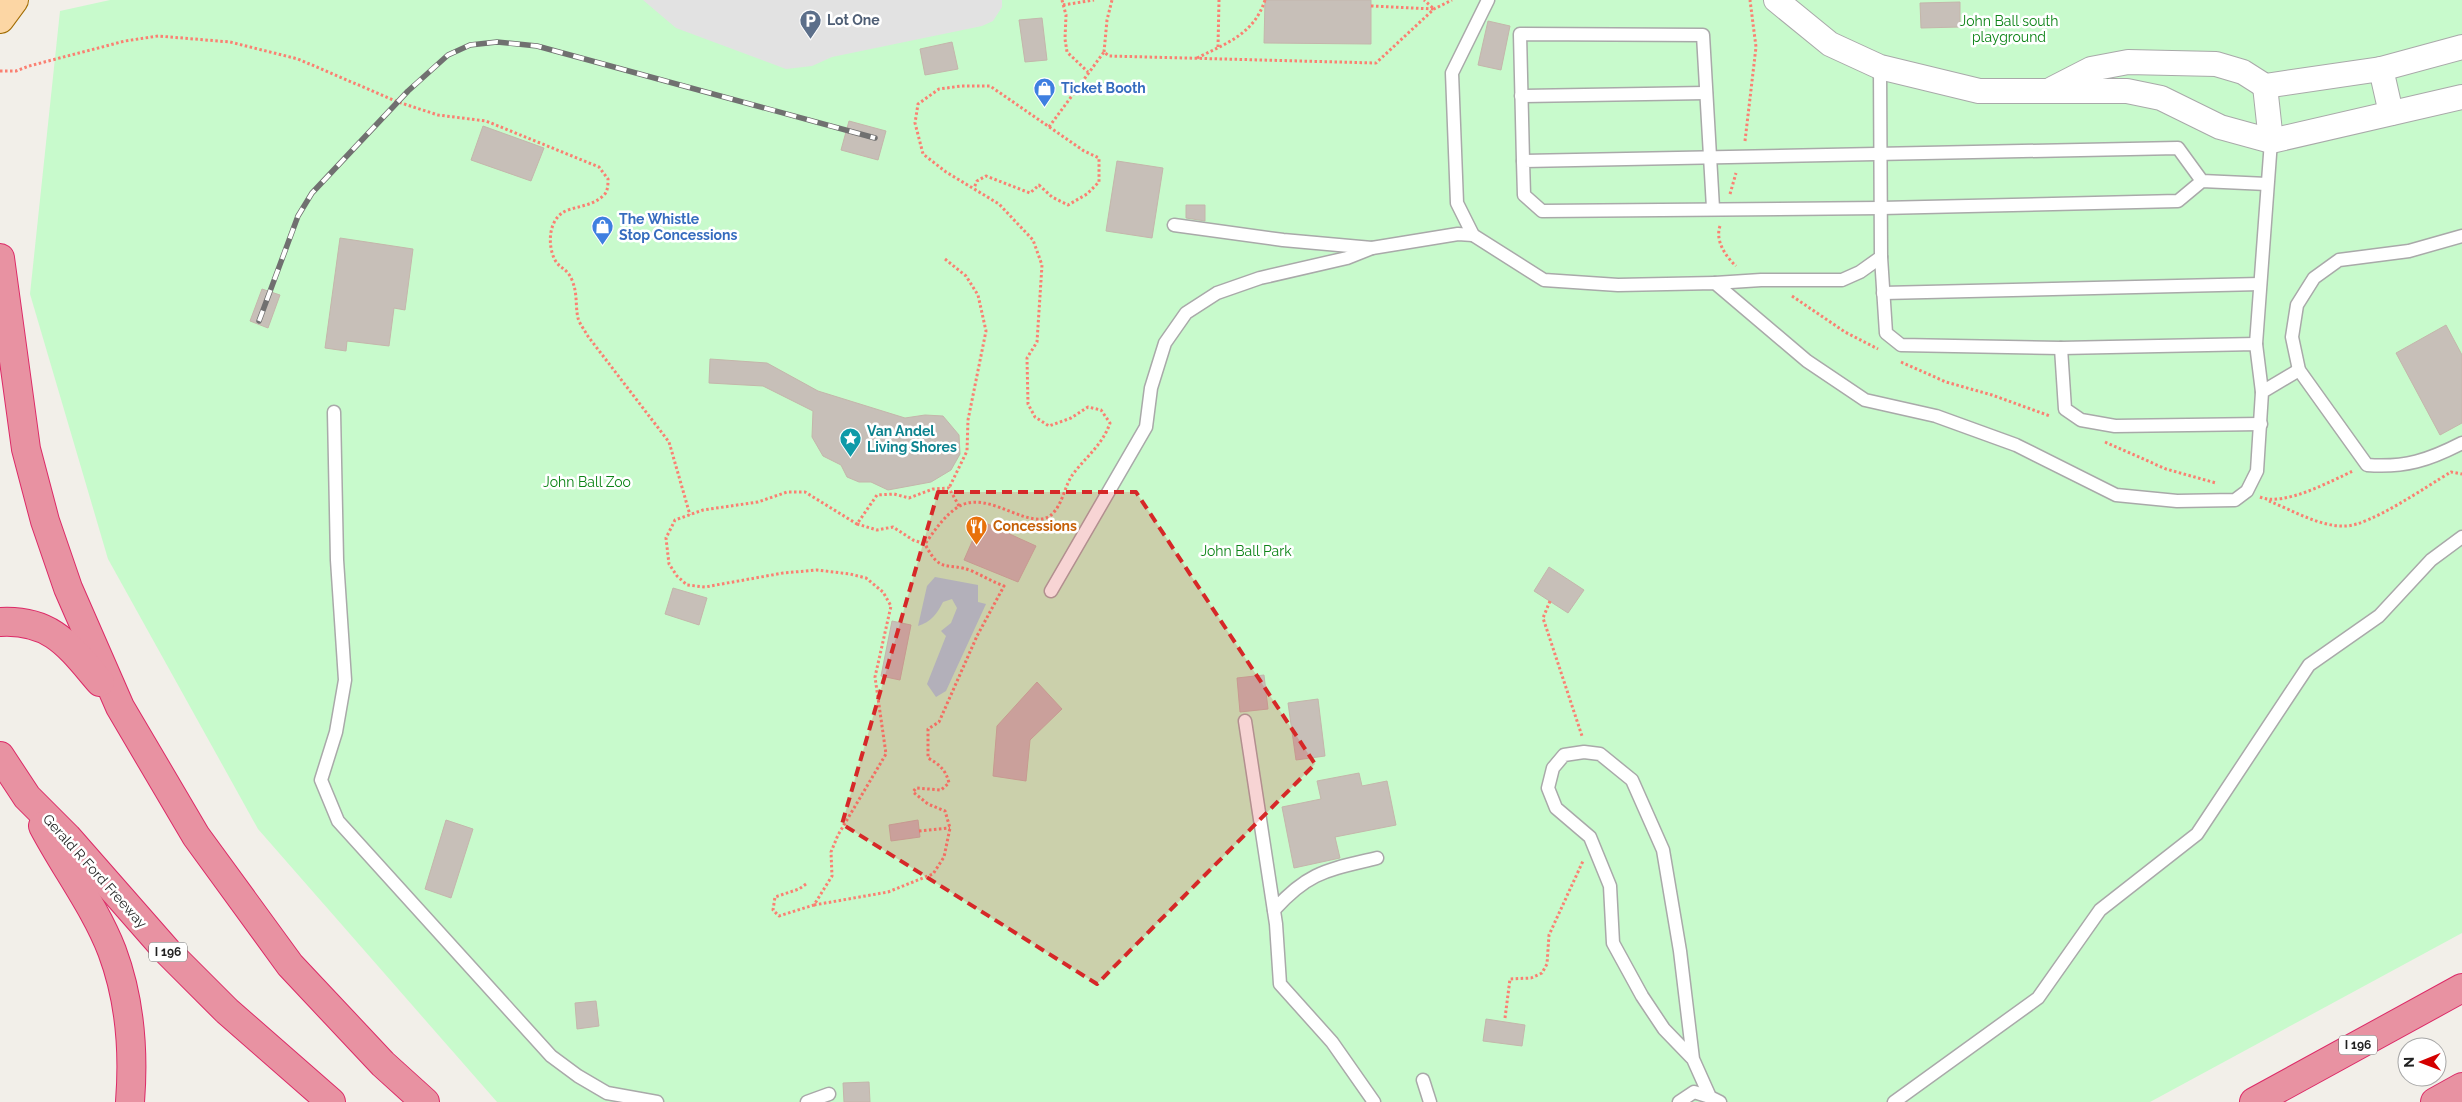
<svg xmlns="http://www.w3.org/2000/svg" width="2462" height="1102" viewBox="0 0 2462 1102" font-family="Raleway,sans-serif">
<rect width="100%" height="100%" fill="#f2efe9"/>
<path fill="#c8facc" d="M110,0h2352v933l-312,169h-1653l-239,-273 -150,-270 -78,-265 30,-283z"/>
<path fill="#e2e2e2" d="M643,0h359v7l-9,14 -11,5 -150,31 -20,9 -26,3 -110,-41z"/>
<path fill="#aad3df" d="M935,577l43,8v17l8,2 -40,87 -10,6 -9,-13 19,-48 -5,-5 10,-8 6,-15 -5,-9 -9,3c-6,12 -12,20 -25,24l9,-40z"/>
<g fill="#c7bfb8" stroke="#c4b6ab">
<path d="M1265,0h106v44l-107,-1z"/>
<path d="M1960,2v25l-39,1 -1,-25z"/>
<path d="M1042,18l5,42 -22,2 -6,-42z"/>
<path d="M1488,21l22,5 -9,44 -23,-5z"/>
<path d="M952,42l6,27 -33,6 -5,-26z"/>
<path d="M849,121l37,10 -8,29 -37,-10z"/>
<path d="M483,126l61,22 -13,33 -60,-21z"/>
<path d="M1117,161l46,7 -11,70 -46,-7z"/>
<path d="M1186,205h19v16l-19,-3z"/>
<path d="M340,238l73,11 -8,61 -11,-2 -5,38 -42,-5 -1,10 -21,-3z"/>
<path d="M262,289l18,6 -12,33 -18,-7z"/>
<path d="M2446,325l16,30v68l-22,12 -44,-82z"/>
<path d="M710,359l57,4 51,28 87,27 20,-3 18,1 16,19 1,19 -9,16 -20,12 -43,8 -17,-8h-12l-12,-5 -6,-12 -18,-9 -11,-19 1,-26 -50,-25 -54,-3z"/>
<path d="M981,521l55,25 -18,36 -54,-22z"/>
<path d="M1549,567l35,23 -16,23 -34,-22z"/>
<path d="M673,588l34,10 -8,27 -34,-11z"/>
<path d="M892,621l19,4 -11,55 -19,-4z"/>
<path d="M1264,675l4,34 -28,3 -3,-34z"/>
<path d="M1037,682l25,27 -32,31 -4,41 -33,-5 4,-50z"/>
<path d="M1318,699l7,57 -29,4 -8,-57z"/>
<path d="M1359,773l3,13 25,-5 9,44 -61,12 5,21 -46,10 -12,-61 39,-8 -4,-18z"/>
<path d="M446,820l27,9 -22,69 -26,-9z"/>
<path d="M918,820l2,17 -29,4 -2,-16z"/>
<path d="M596,1001l3,25 -22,3 -2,-26z"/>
<path d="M1486,1019l39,6 -3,21 -39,-5z"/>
<path d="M869,1082l1,20h-26l-1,-19z"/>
</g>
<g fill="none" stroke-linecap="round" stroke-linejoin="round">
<defs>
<g id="service">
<path d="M1488,0l-36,73 5,130 16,32 71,45 74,5 97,-2 92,78 58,39 71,16 80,29 100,50 61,6 58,-1 12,-9 10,-20 5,-79 37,-22"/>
<path d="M1521,96l185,-3"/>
<path d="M1523,161l-3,-127 183,1 10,173"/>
<path d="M2202,181l-24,-33 -655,13 1,34 18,16 339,-3 297,-7 24,-20 65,3"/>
<path d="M1174,225l109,15 89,8 86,-14 15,1"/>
<path d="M2462,236l-53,15 -70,9 -25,18 -17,27 -5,32 7,33 68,95c38,3 62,-5 95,-22"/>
<path d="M1881,257l5,76 15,12 160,3 195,-4 6,48"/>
<path d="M1715,283l46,-3h81l18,-8 21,-15 -1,-190"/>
<path d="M1883,293l377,-9"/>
<path d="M2256,344l15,-203"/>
<path d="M2061,348l4,61 16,11 34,6 146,-2"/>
<path d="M334,412l3,148 8,120 -9,52 -15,48 17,41 213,235 27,20 29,17 50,9"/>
<path d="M1051,591l95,-164 5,-39 14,-45 21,-30 31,-20 43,-15 87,-20 25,-10"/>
<path d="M1245,721l31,203 4,60 52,58 42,60"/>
<path d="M1274,910c35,-39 54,-40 103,-52"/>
<path d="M1693,1059l-29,-30 -22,-33 -29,-53 -3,-57 -20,-49 -34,-29 -8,-20 5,-20 11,-13 20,-3 16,2 32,26 31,70 17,101 13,108 17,38 10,5"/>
<path d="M1423,1080l7,22"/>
<path d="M807,1102l22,-8"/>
<path d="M1679,1102l15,-10 16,5"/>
<path d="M1894,1102l144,-104 62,-88 97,-76 112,-169 70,-49 52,-56 31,-23"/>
</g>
<g id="minor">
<path d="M1776,0l54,44 50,23 99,24h148l34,7 59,29 51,14 191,-44"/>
<path d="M2381,69l10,44"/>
<path d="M2265,86l6,55"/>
<path d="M2052,89l39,-20 37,-7 88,2 27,8 22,14 116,-17 81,-22"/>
</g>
<path id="primary" d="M0,19l14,-19"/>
<g id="motorway">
<path d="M0,258l26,191 19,72 23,67 52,119 76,129 94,129 93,99 42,38"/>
<path d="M0,622c52,-3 70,25 100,60"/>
<path d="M0,756l27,41 40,40 100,114 60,60 104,91"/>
<path d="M43,826c22,42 52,81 69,125 18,48 22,100 18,151"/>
<path d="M2254,1102l208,-114"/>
<path d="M2435,1102l27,-15"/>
</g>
</defs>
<use href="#service" stroke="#a9a9a9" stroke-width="15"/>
<use href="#minor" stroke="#a9a9a9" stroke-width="26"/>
<use href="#primary" stroke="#a06b00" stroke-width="30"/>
<use href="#motorway" stroke="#dc2a67" stroke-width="30"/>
<g stroke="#fa8072" stroke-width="3" stroke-dasharray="2.5 2.5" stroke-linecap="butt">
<path d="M1062,0l4,15 -1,24 2,13 21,20"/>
<path d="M1063,5l31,-5"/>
<path d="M1371,6l63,3 -10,-9"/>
<path d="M1218,47l1,-47"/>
<path d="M1104,52l3,-32 5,-20"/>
<path d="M1197,58c30,-15 57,-24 68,-58"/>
<path d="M0,71h16l13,-5 96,-25 33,-5 72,6 68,17 100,43 40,13 48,6 113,46 9,12c0,6 0,13 -5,17 -10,9 -23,10 -35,14 -20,7 -21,35 -13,50 4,8 12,8 17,20 6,15 3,25 6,38 1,5 6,11 9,17l82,107 21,73"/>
<path d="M1049,127l55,-75 5,4 267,7 58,-54 18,-9"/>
<path d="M1745,141l11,-94 -6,-47"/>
<path d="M1730,194l6,-21"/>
<path d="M1720,226c-5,14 5,30 16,40"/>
<path d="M945,259l21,17 12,19 8,36 -18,89 -1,31 -18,37"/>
<path d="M1792,296l53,36 33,17"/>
<path d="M1901,362l45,20 46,13 58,21"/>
<path d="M2105,442l61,27 50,14"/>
<path d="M2260,497c24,10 71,-16 93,-26"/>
<path d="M2269,501c23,9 51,26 76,25 25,0 82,-40 106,-54l11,2"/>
<path d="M959,506l-10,-18 -16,1 -24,9 -15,-4 -17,1 -20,29 20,6 16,-3 20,13 12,4c10,-14 19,-28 33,-37 31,-20 76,30 96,5 9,-10 11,-27 19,-38 13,-17 30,-30 37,-51l-9,-13 -13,-3 -17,11 -22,8 -14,-9 -7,-13 -1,-46 10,-16 5,-77 -9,-25 -34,-36 -53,-32 -23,-18 -8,-31 3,-19 21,-15 22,-3h29l94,65 15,7v24l-12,12 -19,11 -16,-8 -13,-12 -9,8 -44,-17 -9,5 -3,7"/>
<path d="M1550,601l-7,17 39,118"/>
<path d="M919,831l31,-3"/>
<path d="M806,884l-7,5 -24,8 -2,13 6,6 35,-11 18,-29 -1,-24 7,-17 48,-81 -11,-77 16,-71 -8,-14 -17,-14 -16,-4 -33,-4 -34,3 -78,14 -18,-2 -10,-9 -8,-12 -3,-26 9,-18 28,-10 55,-8 29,-10h18l52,32"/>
<path d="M814,905l74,-13 45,-18 11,-17 6,-29 -5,-17 -17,-7 -15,-12 3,-4 25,2 8,-7c-3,-13 -10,-19 -21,-25v-29l11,-7 38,-86 27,-50c-11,-4 -21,-10 -32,-15 -26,-10 -31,4 -47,-27"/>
<path d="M1505,1018l5,-39 21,-1 11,-5 5,-9 2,-29 34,-74"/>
</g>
<use href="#service" stroke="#fff" stroke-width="12"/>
<use href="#minor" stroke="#fff" stroke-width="24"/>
<use href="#primary" stroke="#fcd6a4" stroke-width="28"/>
<use href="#motorway" stroke="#e892a2" stroke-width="28"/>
<defs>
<path id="rail" d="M259,321l39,-105 14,-23 96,-102 40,-36 22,-10 27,-3 40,4 338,92"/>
</defs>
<use href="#rail" stroke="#707070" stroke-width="5.5"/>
<use href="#rail" stroke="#fff" stroke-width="4" stroke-dasharray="11" stroke-linecap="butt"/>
</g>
<path fill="#d62828" fill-opacity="0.2" stroke="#d62828" stroke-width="4" stroke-dasharray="10 6" stroke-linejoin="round" d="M938,492h198l179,272 -218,220 -255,-160z"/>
<defs>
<symbol id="parking-pin" viewBox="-11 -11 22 30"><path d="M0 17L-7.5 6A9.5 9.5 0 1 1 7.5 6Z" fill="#5c6f8a" stroke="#fff"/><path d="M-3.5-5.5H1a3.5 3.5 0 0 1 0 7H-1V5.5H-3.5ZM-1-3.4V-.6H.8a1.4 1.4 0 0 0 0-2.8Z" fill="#fff"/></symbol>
<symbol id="shop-pin" viewBox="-11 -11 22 30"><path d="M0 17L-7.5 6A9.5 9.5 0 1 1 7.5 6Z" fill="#3f7fe0" stroke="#fff"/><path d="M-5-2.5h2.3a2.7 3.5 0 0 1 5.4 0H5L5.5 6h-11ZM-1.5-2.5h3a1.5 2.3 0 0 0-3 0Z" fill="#fff"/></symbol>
<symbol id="sight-pin" viewBox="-11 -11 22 30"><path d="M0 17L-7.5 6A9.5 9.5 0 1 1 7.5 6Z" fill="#0f9aa8" stroke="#fff"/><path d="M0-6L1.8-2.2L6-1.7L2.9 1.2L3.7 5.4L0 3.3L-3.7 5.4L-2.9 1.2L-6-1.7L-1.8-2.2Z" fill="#fff"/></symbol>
<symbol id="restaurant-pin" viewBox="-11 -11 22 30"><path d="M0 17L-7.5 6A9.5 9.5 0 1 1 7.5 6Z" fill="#e8710a" stroke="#fff"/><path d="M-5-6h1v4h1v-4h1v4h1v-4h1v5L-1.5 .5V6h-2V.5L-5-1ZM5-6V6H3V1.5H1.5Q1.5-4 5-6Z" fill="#fff"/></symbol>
</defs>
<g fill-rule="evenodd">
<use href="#parking-pin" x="798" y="8" width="25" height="34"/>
<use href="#shop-pin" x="1032" y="76" width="25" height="34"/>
<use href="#shop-pin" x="590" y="214" width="25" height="34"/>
<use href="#sight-pin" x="838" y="426" width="25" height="34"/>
<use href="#restaurant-pin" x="964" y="514" width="25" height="34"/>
</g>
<g text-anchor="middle" stroke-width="5" stroke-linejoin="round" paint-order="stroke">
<g fill="#fff" stroke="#646464" stroke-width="1">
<rect x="149" y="942.5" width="38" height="19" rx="4"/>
<rect x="2339" y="1035.5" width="38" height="19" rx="4"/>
</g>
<g font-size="12" font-weight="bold" fill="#222">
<text x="168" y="956">I 196</text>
<text x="2358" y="1049">I 196</text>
</g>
<g font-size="14" font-weight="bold" fill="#4e5e75" stroke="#fff" text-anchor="start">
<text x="827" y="25">Lot One</text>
</g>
<g font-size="14" fill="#0c8416" stroke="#fff">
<text x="2009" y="26">John Ball south<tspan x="2009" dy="16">playground</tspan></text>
<text x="587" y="487">John Ball Zoo</text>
<text x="1246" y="556">John Ball Park</text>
</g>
<g font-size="14" font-weight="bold" fill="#366cbe" stroke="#fff" text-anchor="start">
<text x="1061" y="93">Ticket Booth</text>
<text x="619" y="224">The Whistle<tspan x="619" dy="16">Stop Concessions</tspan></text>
</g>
<g font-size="14" font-weight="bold" fill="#0d838f" stroke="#fff" text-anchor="start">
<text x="867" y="436">Van Andel<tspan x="867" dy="16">Living Shores</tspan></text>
</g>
<g font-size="14" font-weight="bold" fill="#c56008" stroke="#fff" text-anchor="start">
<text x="993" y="531">Concessions</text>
</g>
<g font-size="14" fill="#222" stroke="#fff">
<text transform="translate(95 871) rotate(48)" y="5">Gerald R Ford Freeway</text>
</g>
</g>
<g transform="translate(2422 1062) rotate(269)"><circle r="24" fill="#ffffff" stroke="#a7a7a7"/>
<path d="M0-4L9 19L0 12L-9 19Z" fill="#d40000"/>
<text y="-8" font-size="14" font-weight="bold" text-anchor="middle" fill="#222222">N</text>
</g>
</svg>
